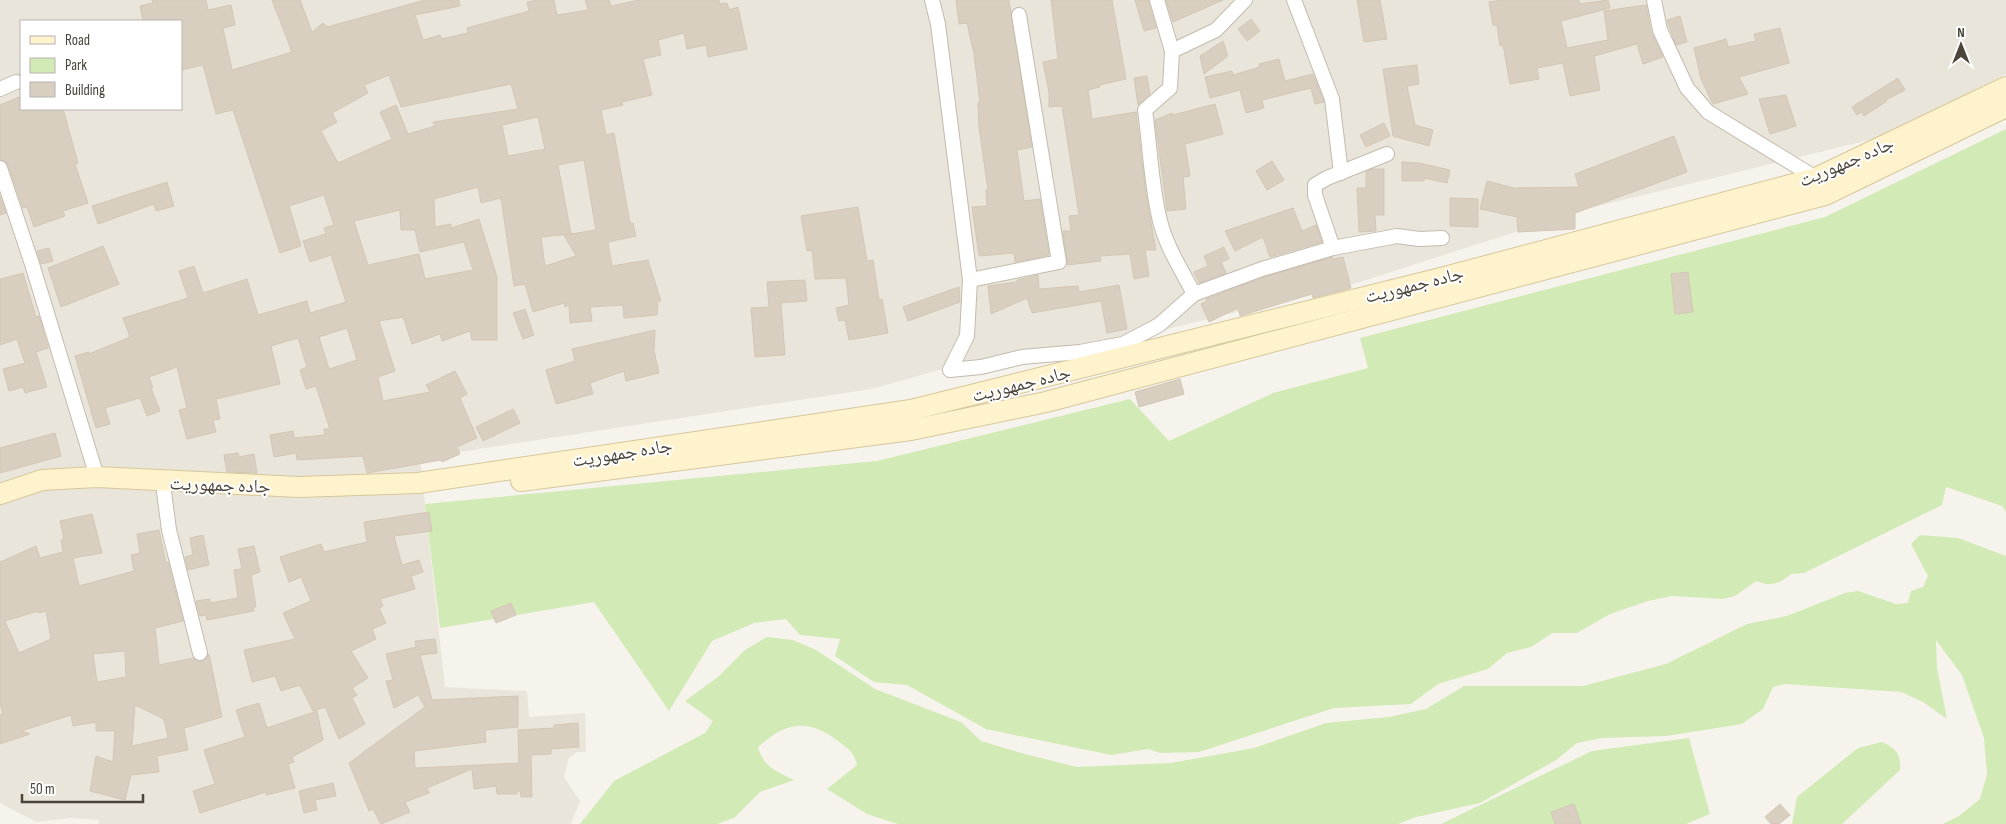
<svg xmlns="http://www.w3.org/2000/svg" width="2006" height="824" viewBox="0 0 2006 824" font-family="'Sofia Sans Condensed','Noto Naskh Arabic',sans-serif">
<rect width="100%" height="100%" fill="#f6f3ec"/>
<path fill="#eae5da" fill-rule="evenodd" d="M0,0h2006v74l-129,64 -291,71 -226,73 -246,60 -164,25 -79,22 -451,69 25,229 82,4 2,26 56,-4 1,39h-9l-8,6 -5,19 16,24 -9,23h-473l1,-4 -28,-2 -35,4 -36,-19zM21,21h160v88h-160z"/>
<g fill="#d2eab5">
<path d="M2006,129v383l-4,-6 -56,-19 -4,18 -138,68 -13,1c-12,10 -20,13 -35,7l-21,15 -12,3 -51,-3 -24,5 -38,13 -33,19h-25l-21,14 -24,6 -19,16 -50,15 -27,20 -77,4 -135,44 -39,1 -12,-4 -37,6 -125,-26 -79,-44 -33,-3 -39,-26 5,-17 -40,-4 -14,-16 -32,4 -42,18 -43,70 -75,-109 -154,26 -15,-124 452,-43 253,-62 39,42 104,-48 95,-25 -8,-30 465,-121z"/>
<path d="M1920,535l38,3 48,18v268h-63l16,-8 21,-17 7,-25 -3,-36 -22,-63 -26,-35 1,28 10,51 -24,-17 -22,-10 -116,-8 -12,3 -10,22 -21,15 -76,12 -64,2 -25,5 -21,17 -76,43 -64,14 -18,7h-500l-31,-10 -40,-25 30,-24c-3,-13 -9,-16 -19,-24 -31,-23 -52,-19 -80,6 6,21 18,24 36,33l-34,12 -26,26 -17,6h-137l34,-43 91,-48 8,-12 -28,-20 33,-24 27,-27 22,-13 26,3 23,10 59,39 86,33 20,19 40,12 56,14 94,-4 83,-15 72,-25 63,-6 37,-8 38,-23h119l83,-22 81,-40 40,-8 58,-23 13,-2 38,13 12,-1 3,-12 12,-4 5,-11 -17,-32z"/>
<path d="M1689,738l21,76 -24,10h-245l151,-73z"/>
<path d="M1882,742c14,6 19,12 18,28l-58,54h-50l5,-27 61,-49z"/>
</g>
<g fill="#d8cfc1" stroke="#d3c7b4" fill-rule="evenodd">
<path d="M152,0h54l2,10 23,-5 4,20 -12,3 9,42 60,-18 -20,-52h28l12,32 11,-9 4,4 98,-27h34l1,6 -45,9 8,25 17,-5 1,4 27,-6 -1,-5 62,-17 -2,-9 11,-2h16l3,15 31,-5 -3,-10h24l2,6 28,-6h80l1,4 7,-1 2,7 9,-3 9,42 -39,8 -2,-12 -19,4 -3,-16 -26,7 3,15 -18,4 9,36 -30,7 1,3 -22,5 5,25 8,-2 16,90h3l3,13 -28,6 4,24 36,-6 13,41h-3l-1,14 -33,3 -1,-13 -33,2 2,14 -22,2 -1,-18 -4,2 -1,-4 -31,9 -8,-28 -11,2 -13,-88 -20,5 -3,-16 -44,12 1,28 16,-3v4l28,-9 18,58v63h-25l-2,-9 -28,10 -2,-7 -28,10 -9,-27 -24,4 16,50 -17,6 5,24 47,-9 -4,-7 29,-14 12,23 -7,4 17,40 -20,9 3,7 -18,8 -1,-2 -74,13 -4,-17 -66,4 -1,-7 -22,4 -4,-22 23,-4 1,7 31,-3 -1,-6h6l-14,-43 -10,3 -6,-19 7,-3 -9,-29 -27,8 9,38 -64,15 4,20 -7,1 3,12 -29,7 -8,-29 8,-2 -10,-41 -28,10 4,11h-2l9,23 -13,5 -7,-18 -35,10 5,16 -14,4 -21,-72 14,-4v2l41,-17 -7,-19 65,-20 -9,-27 15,-5 9,27 44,-14 11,36 49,-14 3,12 36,-11 -15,-47 -21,7 -7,-21 23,-7 -2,-6 10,-3 -10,-30 -35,11 12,40 -21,7 -47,-143 -17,4 -13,-49 -22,5v-49h-38l-3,-15 13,-3zM389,75l12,32 110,-23 7,25 -85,13 2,4 -27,8 -12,-29 -16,7 12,27 -54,24 -17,-32 16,-9 -5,-9 36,-20 -4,-8zM538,117l7,32 -37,7 -6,-31zM584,160l12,70 -32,5 12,21 -31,10 -4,-29 30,-3 -13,-69zM400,210l1,20h14l5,22 44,-10 9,28 -48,9 -6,-25 -51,11 -14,-44zM347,328l10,32 -28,9 -10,-32z"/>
<path d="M956,0h53l23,147 -15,3 7,51 16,-2 9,56 -34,7 -1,-9 -35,3 -7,-49 15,-1 -1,-16h2l-9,-63 -1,-24h2l-6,-49 -7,-31 -8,1z"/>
<path d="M1051,0h61l14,79 -27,6 1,2 -12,3 4,29 44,-7 10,83 10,55h-11l4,26 -15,3 -4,-25 -30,2 1,5 -34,4 -4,-34h8l-2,-15 10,-1 -17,-109 -13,1v-14l-6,-31 15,-3z"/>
<path d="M1135,0h13l8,28 -12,3z"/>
<path d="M1166,0h57l-50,22z"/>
<path d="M1357,0h23l7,39 -23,3z"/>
<path d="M1501,0h78v4l29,-4 2,8 -49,13 6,27 41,-8 -4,-29 42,-6 5,27 12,25 -20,7 -6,-20 -43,12 6,34 -30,6 -7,-33 -26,5 2,11 -29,5 -7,-39 -3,1 -3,-21h-4l-4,-23z"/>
<path d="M1680,16l7,26 -11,3 -9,-25z"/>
<path d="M1251,19l9,12 -13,10 -9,-12z"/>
<path d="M1780,28l9,35 -50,14 9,17 -35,10 -12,-25 -7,-31 32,-9 2,8 28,-6 -2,-7z"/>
<path d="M1223,41l5,15 -24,18 -4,-18z"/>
<path d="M1279,59l6,22 28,-7 11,28 -9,2 -4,-16 -49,12 2,8 -18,5 -6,-23 -30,8 -5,-21 27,-6 1,4 27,-8 -1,-3z"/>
<path d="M1417,65l2,19 -12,2 8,39 18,5 -4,16 -36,-10 -10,-67z"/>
<path d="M1147,76l3,18 -12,11 -4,-27z"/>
<path d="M1898,78l7,12 -19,10 1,1 -23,15 -2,-4 -5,3 -5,-8z"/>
<path d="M1786,95l10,31 -26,8 -11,-35z"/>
<path d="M21,96v13h42l15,54 -3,1 13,39 -25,8 2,5 -31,11 -7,-20 -4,1 -15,-43 -8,-6v-54z"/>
<path d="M1215,104l8,30 -38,10 5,32 -7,1 3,32 -19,2 -12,-91 17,-7 1,2z"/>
<path d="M1384,123l6,13 -24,11 -6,-12z"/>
<path d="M1674,136l13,36 -112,41v16l-57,3 -1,-15 -37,-8 7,-28 27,7 65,-1 -4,-13z"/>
<path d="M1272,161l12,19 -17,10 -11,-19z"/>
<path d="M1402,162l17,1 31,7 -3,13 -23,-5v3h-22z"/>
<path d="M1372,169h12v46h-9l1,16 -17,1 -2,-44h9v-16z"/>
<path d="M167,182l7,24 -18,5 -2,-7 -56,20 -6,-18z"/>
<path d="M0,196l6,17 -6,2z"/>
<path d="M1450,198l28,1v28l-28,-1z"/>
<path d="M858,207l9,54 6,-1 6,40 3,-1 6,34 -39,7 -4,-20 -6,1 -3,-13 13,-3 -3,-27 -31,1 -3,-29 -5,1 -6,-35z"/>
<path d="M1293,208l9,23 14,-6 6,17 -52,15 -7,-20 -28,14 -10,-20z"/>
<path d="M103,246l16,38 -58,23 -13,-39z"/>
<path d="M1224,247l5,12 -8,3 5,11 -27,10 -5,-11 14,-6 -4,-10z"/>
<path d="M49,248l4,13 -12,3 -4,-13z"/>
<path d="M1332,257l1,2 10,-2 8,31 -38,10 -1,-4 -72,22 -2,-8 -29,14 -8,-18 6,-3 -1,-2 59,-22z"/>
<path d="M1688,272l5,40 -18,2 -4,-40z"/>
<path d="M23,273l13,44 3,-1 9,32 -12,4 11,35 -22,6 -2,-6 -14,4 -6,-22 22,-6 -8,-24 -17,6v-66z"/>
<path d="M1038,275l1,14 39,-3 1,6 40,-7 8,44 -20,4 -6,-32 -69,12 -5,-15 -36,16 -3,-28 29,-4v-2z"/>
<path d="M805,280l2,21 -26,2 4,52 -30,2 -4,-49 18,-1 -2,-25z"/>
<path d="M959,287l1,15 -52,19 -5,-14z"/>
<path d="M525,309l9,26 -11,4 -10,-26z"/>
<path d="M655,330l-1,21 5,22 -33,8 -2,-10 -34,12 3,11 -37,10 -10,-34 29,-9 -3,-12z"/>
<path d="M1180,379l4,15 -45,13 -4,-15z"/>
<path d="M513,409l7,14 -37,18 -7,-14z"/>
<path d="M55,433l6,23 -61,17v-25z"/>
<path d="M238,453l1,4 15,-3 3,19 -30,-1 -3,-17z"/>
<path d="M429,512l3,19 -38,5 8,29 17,-5 4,12 -12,4 4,13 -35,10 3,7 -4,2 7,15 -14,6 4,10 -25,12 17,27 -16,10 5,7 -5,3 13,26 -26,15 -14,-32 -12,4 -13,-26 -19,6 -6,-15 -23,6 -8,-32 51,-11 -12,-26 28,-12 -10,-24 -12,5 -9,-25 41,-13 3,8 43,-10 -3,-20z"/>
<path d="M92,514l10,39 -29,5 6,28 55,-15 -3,-16 9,-2 -3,-19 22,-4 7,33 2,-1 15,59 -28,7 4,37 34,-7 9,4 7,-8 13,63 -38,11 4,22 -31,6 2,16 -28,3 -6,25 -35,-9 6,-35 17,6 2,-31h-19v-9l-23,4 -2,-11 -50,16 9,3 -30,10v-29l3,-1 -3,-11v-141l36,-16 4,12 23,-6 -2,-12h3l-4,-19zM38,611v2l8,-2 5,28 -32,14 -14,-32zM125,651l1,26 -29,5 -4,-28zM135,705l29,14 4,19 -36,8z"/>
<path d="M203,535l6,30 -21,5 -3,-13 8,-2 -3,-17z"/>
<path d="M254,546l6,26 -9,3 5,32h-3l1,4 -47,9 -1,-5 -6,1 -4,-15 14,-2v4l28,-5 -4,-28 8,-1 -4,-20z"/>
<path d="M511,603l5,12 -20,8 -5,-12z"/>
<path d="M435,639l2,14 -17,2 12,45 86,-4v31l-33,3 1,12 -72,9 1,17 104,-5 -1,-33 36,-2v-3l24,-2 1,24 -28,2v5l-20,1 1,42h-11l-1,-6h-3v3h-20l-1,-8 -22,3 -2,-20 -45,19 2,5 -24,9 5,10 -29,12 -8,-15 -4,2 -20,-48 76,-56 -7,-12 -24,13 -8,-27 7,-1 -7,-26 30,-7 -1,-6z"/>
<path d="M259,703l8,25 50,-17 6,29 -31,17 2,5 -6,2 7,24 -29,7v-3l-66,21 -7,-22 22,-7 -11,-34 41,-13 -9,-27z"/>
<path d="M333,783l3,13 -21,4 2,10 -13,3 -5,-22z"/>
<path d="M1574,804l7,20h-26l-4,-12z"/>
<path d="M1780,804l10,11 -11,9h-8l-6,-7z"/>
</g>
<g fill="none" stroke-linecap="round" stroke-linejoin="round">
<defs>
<g id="street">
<path d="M932,0l6,24 32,256 -3,56 -17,34"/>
<path d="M1157,0l15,51 -2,37 -25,22c5,36 6,75 15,111 6,25 22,50 34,73"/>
<path d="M1294,0l38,99 9,74"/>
<path d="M1654,0l6,30 27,58 21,24 108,66"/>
<path d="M1172,51l44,-21 29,-30"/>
<path d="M0,89l16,-7"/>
<path d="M0,168l32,96 65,213"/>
<path d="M1333,248l-18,-53v-10l12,-7 60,-24"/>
<path d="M970,280l89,-18 -40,-247"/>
<path d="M950,370l31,-3 41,-10 58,-5 43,-8 36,-19 35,-31 68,-25 71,-21 64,-12 22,3 23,-1"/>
<path d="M164,492l5,38 31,123"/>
</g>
<g id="secondary">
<path d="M521,481l390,-51 135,-28 779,-207 181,-88"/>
<path d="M0,494l42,-14 55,-3 202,10 119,-4 493,-73 530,-132 375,-100 190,-91"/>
</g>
</defs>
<use href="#street" stroke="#c2bbae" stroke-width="16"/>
<use href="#secondary" stroke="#d6c79b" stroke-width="22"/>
<use href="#street" stroke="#fff" stroke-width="14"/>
<use href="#secondary" stroke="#fff3cd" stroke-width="20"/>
</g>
<g text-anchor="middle" stroke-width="4" stroke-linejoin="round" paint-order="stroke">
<g font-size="19" fill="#4b4439" stroke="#fff">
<text transform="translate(1846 161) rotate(-23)" y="7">جاده جمهوریت</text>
<text transform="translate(1414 284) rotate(-14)" y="7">جاده جمهوریت</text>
<text transform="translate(1021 383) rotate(-14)" y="7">جاده جمهوریت</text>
<text transform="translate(622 452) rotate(-9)" y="7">جاده جمهوریت</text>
<text transform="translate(220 484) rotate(2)" y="7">جاده جمهوریت</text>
</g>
</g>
<rect x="20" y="20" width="162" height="90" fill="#ffffff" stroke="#b7b4b0"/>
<rect x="30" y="36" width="25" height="8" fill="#fff3cd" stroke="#b7b4b0"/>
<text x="65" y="45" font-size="15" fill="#4b4439">Road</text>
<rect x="30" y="58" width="25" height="15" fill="#d2eab5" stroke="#b7b4b0"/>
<text x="65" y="70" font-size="15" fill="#4b4439">Park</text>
<rect x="30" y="82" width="25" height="15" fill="#d8cfc1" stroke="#b7b4b0"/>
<text x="65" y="95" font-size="15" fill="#4b4439">Building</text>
<g transform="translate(1961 45)" stroke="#ffffff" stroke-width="4" paint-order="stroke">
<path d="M0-4L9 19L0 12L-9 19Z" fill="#4b4439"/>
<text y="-8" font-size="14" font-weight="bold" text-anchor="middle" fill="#4b4439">N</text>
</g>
<path d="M22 794v8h121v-8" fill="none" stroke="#4b4439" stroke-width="2.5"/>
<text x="30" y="794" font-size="15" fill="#4b4439" stroke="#ffffff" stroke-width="4" paint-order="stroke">50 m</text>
</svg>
